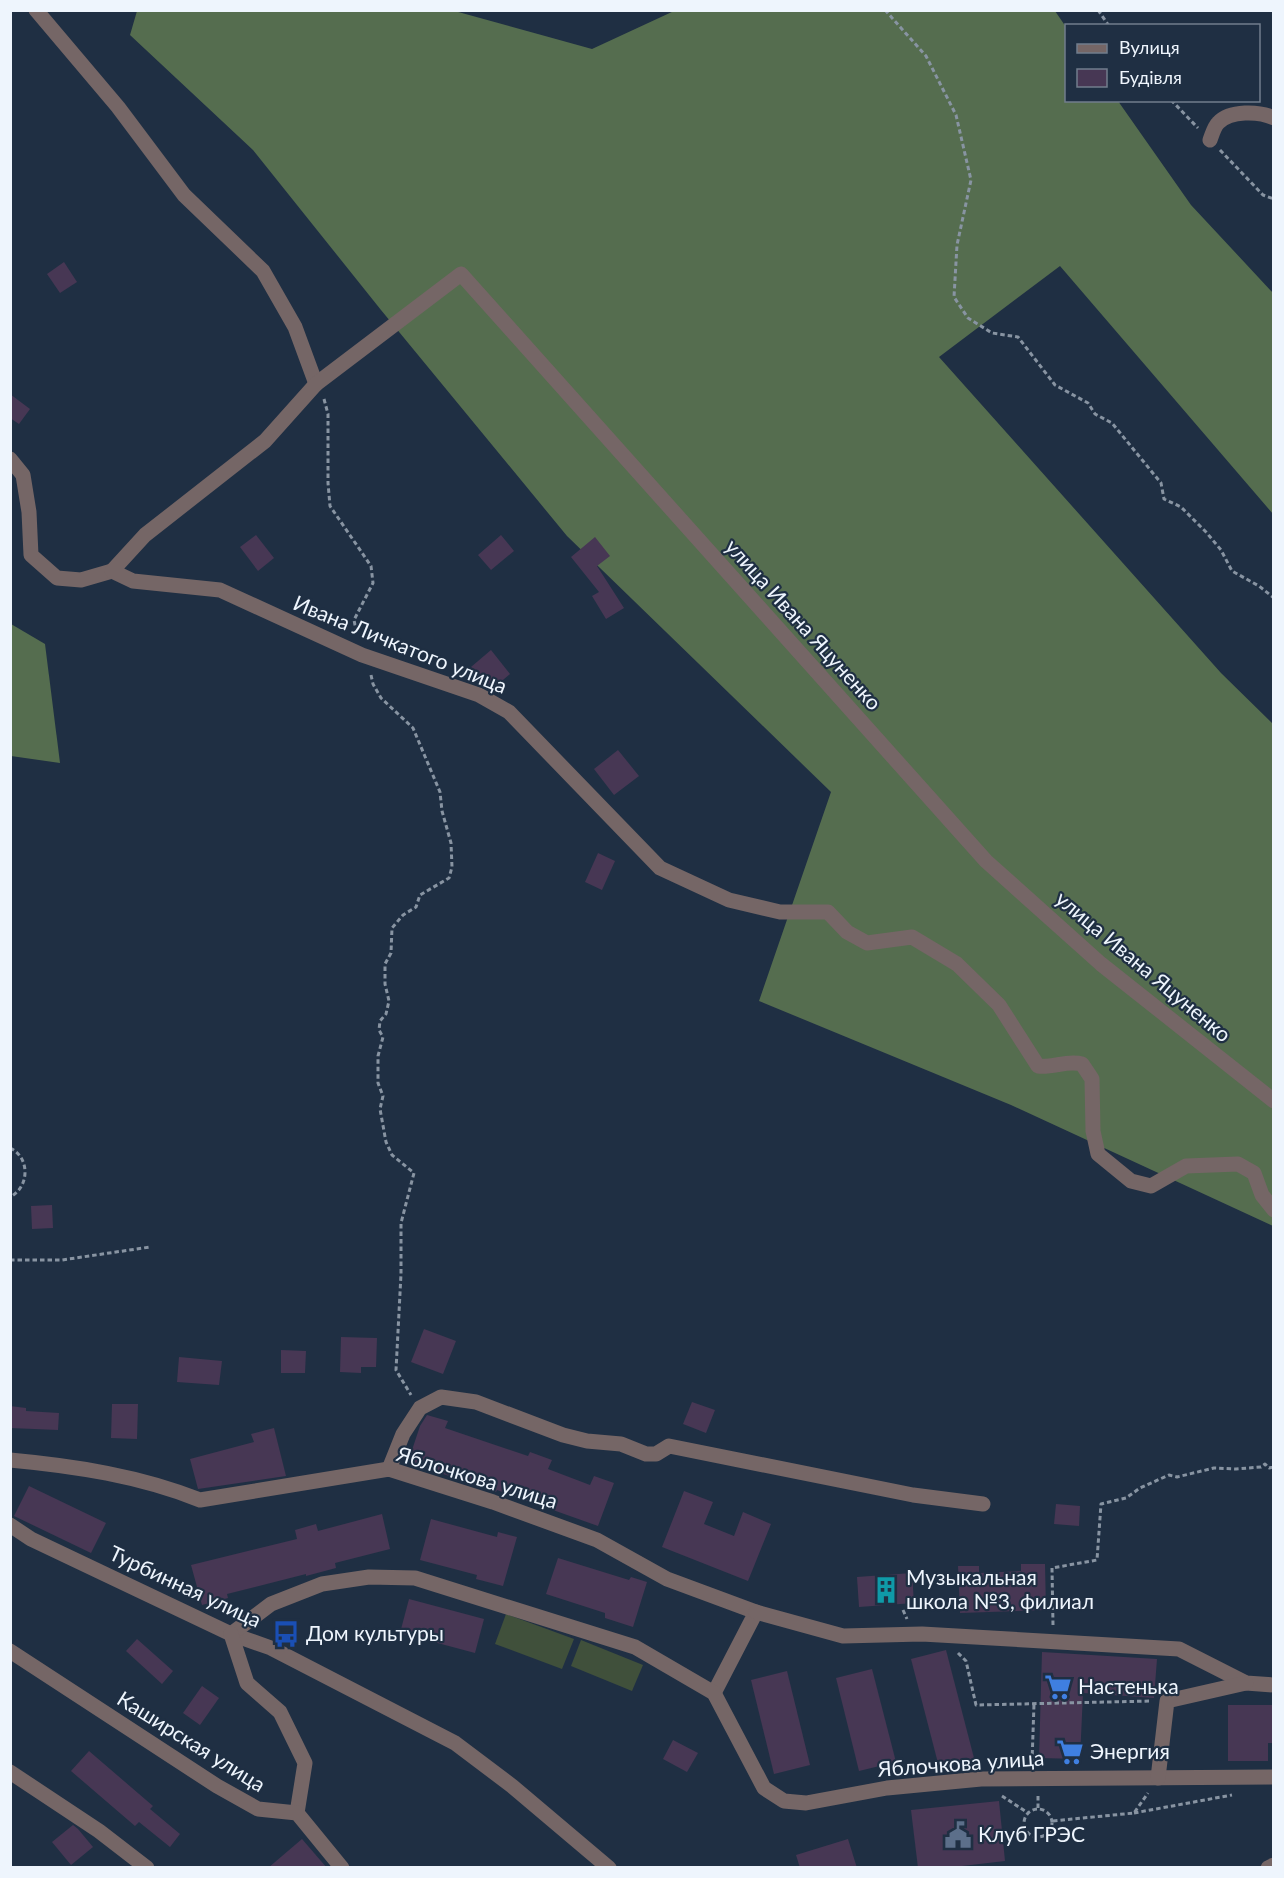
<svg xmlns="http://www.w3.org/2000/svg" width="1284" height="1878" viewBox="0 0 1284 1878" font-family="Lato,sans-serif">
<rect width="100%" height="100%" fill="#1f2f43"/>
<g fill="#40503b">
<path d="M506,1614l68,25 -12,30 -67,-25z"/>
<path d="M581,1640l62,25 -11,26 -61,-25z"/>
</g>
<g fill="#556d4f">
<path d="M451,10l141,39 82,-38h381l11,16v73l52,1 73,104 82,88v221l-213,-248 -121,91 282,316 52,51v502l-262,-121 -252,-104 72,-209 -264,-256 -186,-226 -128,-160 -123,-115 7,-24z"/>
<path d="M11,624l34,20 15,119 -49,-7z"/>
</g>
<g fill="#473754">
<path d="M64,262l13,20 -17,11 -13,-19z"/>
<path d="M10,394l20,15 -11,15 -9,-6z"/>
<path d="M256,535l18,23 -16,13 -18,-24z"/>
<path d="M501,535l13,16 -23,19 -13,-15z"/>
<path d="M595,537l15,19 -13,10 27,42 -18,11 -14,-23 7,-4 -28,-35z"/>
<path d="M491,650l19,24 -19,16 -20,-23z"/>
<path d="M618,750l21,26 -25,19 -20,-26z"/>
<path d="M598,853l17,8 -13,29 -17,-8z"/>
<path d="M52,1205l1,23 -21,1 -1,-23z"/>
<path d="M424,1329l32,12 -13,33 -32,-12z"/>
<path d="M341,1337l36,1 -1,29h-15v6l-21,-1z"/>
<path d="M281,1350l25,1 -1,22h-24z"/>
<path d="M179,1357l43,4 -3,24 -42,-3z"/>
<path d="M692,1402l23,8 -9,23 -23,-9z"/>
<path d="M112,1404h26l-1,35 -26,-1z"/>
<path d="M10,1406l16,2v3l33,2 -1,17 -48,-2z"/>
<path d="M427,1415l21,6 -3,7 83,28 2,-4 22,8 -4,9 42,16 4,-9 20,7 -16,43 -101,-36 -1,2 -88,-30 12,-36z"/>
<path d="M274,1428l12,48 -88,13 -8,-30 64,-17 -3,-8z"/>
<path d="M29,1486l77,37 -15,30 -77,-37z"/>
<path d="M684,1491l29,11 -9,22 30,12 9,-24 28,12 -23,57 -86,-34z"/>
<path d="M1056,1504l24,2 -1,20 -25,-2z"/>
<path d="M382,1514l8,35 -55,14 1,5 -30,8v-2l-79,20 1,4 -26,7 -11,-40 106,-26 -2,-9 21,-6 2,7z"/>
<path d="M431,1519l66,18 1,-5 19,5 -14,49 -27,-7 1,-4 -57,-15z"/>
<path d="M558,1558l71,22 2,-3 16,5 -14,45 -28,-9v-5l-59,-19z"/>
<path d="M1021,1564h24l1,46 -86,3 -2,-47h21v7l42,-2z"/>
<path d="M912,1573l2,30 -55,4 -2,-30z"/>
<path d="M409,1599l75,20 -9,34 -75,-20z"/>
<path d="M137,1639l36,32 -11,13 -36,-33z"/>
<path d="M946,1650l28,108 -35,9 -28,-108z"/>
<path d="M1042,1652l115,7 -3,39 -71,-5 -3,66 -41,-1z"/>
<path d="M872,1669l24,93 -37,9 -23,-93z"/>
<path d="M787,1671l23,94 -36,9 -23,-94z"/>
<path d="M202,1686l17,12 -19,27 -17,-12z"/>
<path d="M1228,1705h46v38h-6v18h-40z"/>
<path d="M673,1740l25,13 -11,19 -24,-13z"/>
<path d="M89,1751l64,55 -3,3 30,25 -10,13 -31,-25 -4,4 -64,-55z"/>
<path d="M999,1801l6,60 -60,7h-27l-7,-58z"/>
<path d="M73,1825l5,4 15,18 -22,18 -19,-23z"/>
<path d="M302,1839l25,29h-59z"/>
<path d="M848,1839l9,29h-57l-4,-13z"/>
</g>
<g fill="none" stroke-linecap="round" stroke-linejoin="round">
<g stroke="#8894a2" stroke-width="3" stroke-dasharray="4.5 3" stroke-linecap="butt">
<path d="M885,10l41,46 30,59 15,65 -14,65 -3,52 14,21 24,15 26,4 37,48 33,18 7,11 17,9 49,60 3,16 17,8 25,25 15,18 11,21 27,15 15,12"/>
<path d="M1098,10l11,16"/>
<path d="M1171,100l27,28"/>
<path d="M1220,150l43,45 11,4"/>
<path d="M324,399l4,15v69l2,23 41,60 2,17 -19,37 3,15"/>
<path d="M371,675l2,9 8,14 32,30 27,64 2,19 9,32 1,24 -3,11 -29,17 -4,12 -13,8 -11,13 -1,25 -6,11v20l4,17 -3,13 -6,7 -1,9 4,7 -5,19v27l5,13 -3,13 6,33 6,13 22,18 -13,50v51l-5,96 15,25"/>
<path d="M10,1148c20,9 20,39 0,49"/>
<path d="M10,1260h52l88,-13"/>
<path d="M903,1610l4,9"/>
<path d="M1053,1625l-1,-57 45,-8 4,-56 25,-6 14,-10 29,-13 8,2 37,-9 22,1 25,-2 4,-3 4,4 5,-1"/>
<path d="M958,1653l8,8 10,44 175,-4"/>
<path d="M1032,1762l2,-58"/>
<path d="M1002,1796l26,17"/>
<path d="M1038,1808v-15"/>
<circle cx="1038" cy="1823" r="14"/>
<path d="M1134,1813l98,-18"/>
<path d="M1053,1821l81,-8 14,-20"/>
</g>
<g stroke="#756666" stroke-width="15">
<path d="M36,10l82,97 66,88 79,76 32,56 21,57"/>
<path d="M1210,140c2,-5 4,-13 8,-17 12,-13 41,-12 56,-5"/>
<path d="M10,459l13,16 6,37 2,43 26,23 24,2 31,-9"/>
<path d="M1274,1101l-173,-137 -115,-103 -525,-587 -145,110 -51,57 -120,94 -33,36 21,10 87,9 142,65 117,40 30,17 151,156 69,32 51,12h48l19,20 20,11 45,-6 45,27 42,41 39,61c15,2 29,-6 44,-2l10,15 1,52 5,23 33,27 20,5 35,-20 52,-2 16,9 8,22 12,15"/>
<path d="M10,1460c65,6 130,16 190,40l189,-31 104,33 104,38 70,39 89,33 -42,81"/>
<path d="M389,1469l14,-35 17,-26 21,-11 35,5 87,33 24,6 34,3 25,10h10l13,-8 244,49 70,9"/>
<path d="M10,1525l21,14 200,95 40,14 184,95 57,43 97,82"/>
<path d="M756,1612l87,24 79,-2 257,15 67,34 28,2"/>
<path d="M231,1634l40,-30 51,-20 47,-7 46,1 220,69 79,46 50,95 20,13 22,2 81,-15 94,-9 293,-2"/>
<path d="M231,1634l16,49 33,29 25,51 -8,50"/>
<path d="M10,1651l207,135 41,23 39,4 45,55"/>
<path d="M10,1772l89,59 48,37"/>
<path d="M1158,1778l9,-77 79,-18"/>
<path d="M1268,1868l6,-3"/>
</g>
</g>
<defs>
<symbol id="building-bare" viewBox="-9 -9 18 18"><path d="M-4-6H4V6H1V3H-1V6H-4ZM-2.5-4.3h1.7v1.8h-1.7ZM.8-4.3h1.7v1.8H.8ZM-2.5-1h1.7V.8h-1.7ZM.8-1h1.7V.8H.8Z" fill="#0f9aa8" stroke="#1f2f43" stroke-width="2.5" paint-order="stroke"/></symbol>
<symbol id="bus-bare" viewBox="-9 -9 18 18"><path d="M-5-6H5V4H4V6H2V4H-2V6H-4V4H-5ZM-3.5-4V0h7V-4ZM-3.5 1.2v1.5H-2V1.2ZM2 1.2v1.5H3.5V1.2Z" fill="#1a4fb4" stroke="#1f2f43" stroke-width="2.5" paint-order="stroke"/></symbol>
<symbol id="supermarket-bare" viewBox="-9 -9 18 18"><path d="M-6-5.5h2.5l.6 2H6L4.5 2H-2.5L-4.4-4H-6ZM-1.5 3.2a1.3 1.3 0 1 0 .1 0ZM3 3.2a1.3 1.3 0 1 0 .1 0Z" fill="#3f7fe0" stroke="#1f2f43" stroke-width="2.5" paint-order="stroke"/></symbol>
<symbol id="civic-bare" viewBox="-9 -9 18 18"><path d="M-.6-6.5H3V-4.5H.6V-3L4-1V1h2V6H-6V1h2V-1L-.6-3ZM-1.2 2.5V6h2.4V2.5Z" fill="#5c6f8a" stroke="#1f2f43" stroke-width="2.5" paint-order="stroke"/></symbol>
</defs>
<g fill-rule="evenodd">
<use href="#building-bare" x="867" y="1571" width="38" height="38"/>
<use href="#bus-bare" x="267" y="1615" width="38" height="38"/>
<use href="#supermarket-bare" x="1039" y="1668" width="38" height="38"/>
<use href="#supermarket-bare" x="1051" y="1733" width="38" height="38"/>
<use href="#civic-bare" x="939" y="1816" width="38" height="38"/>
</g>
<g text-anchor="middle" stroke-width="4.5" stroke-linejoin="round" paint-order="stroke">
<g font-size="21" fill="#eef5fd" stroke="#1f2f43">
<text transform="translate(803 625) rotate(48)" y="7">улица Ивана Яцуненко</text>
<text transform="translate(400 645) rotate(22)" y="7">Ивана Личкатого улица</text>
<text transform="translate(1143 967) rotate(40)" y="7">улица Ивана Яцуненко</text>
<text transform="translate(477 1478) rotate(17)" y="7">Яблочкова улица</text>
<text transform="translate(185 1587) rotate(25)" y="7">Турбинная улица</text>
<text transform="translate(191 1742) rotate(32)" y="7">Каширская улица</text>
<text transform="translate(961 1764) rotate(-4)" y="7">Яблочкова улица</text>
</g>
<g font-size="21" fill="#eef5fd" stroke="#1f2f43" text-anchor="start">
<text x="906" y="1585">Музыкальная<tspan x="906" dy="24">школа №3, филиал</tspan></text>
<text x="306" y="1641">Дом культуры</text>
<text x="1078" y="1694">Настенька</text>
<text x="1090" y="1759">Энергия</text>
<text x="978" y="1842">Клуб ГРЭС</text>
</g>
</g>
<rect width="1284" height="1878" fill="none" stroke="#eef5fd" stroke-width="24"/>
<rect x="1065" y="24" width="195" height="78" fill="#1f2f43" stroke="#727e8d" stroke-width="1.5"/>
<rect x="1077" y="44" width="30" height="9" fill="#756666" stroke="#727e8d" stroke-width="1.5"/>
<text x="1119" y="54" font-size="18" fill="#eef5fd">Вулиця</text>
<rect x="1077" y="69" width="30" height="18" fill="#473754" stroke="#727e8d" stroke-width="1.5"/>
<text x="1119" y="84" font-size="18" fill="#eef5fd">Будівля</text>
</svg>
